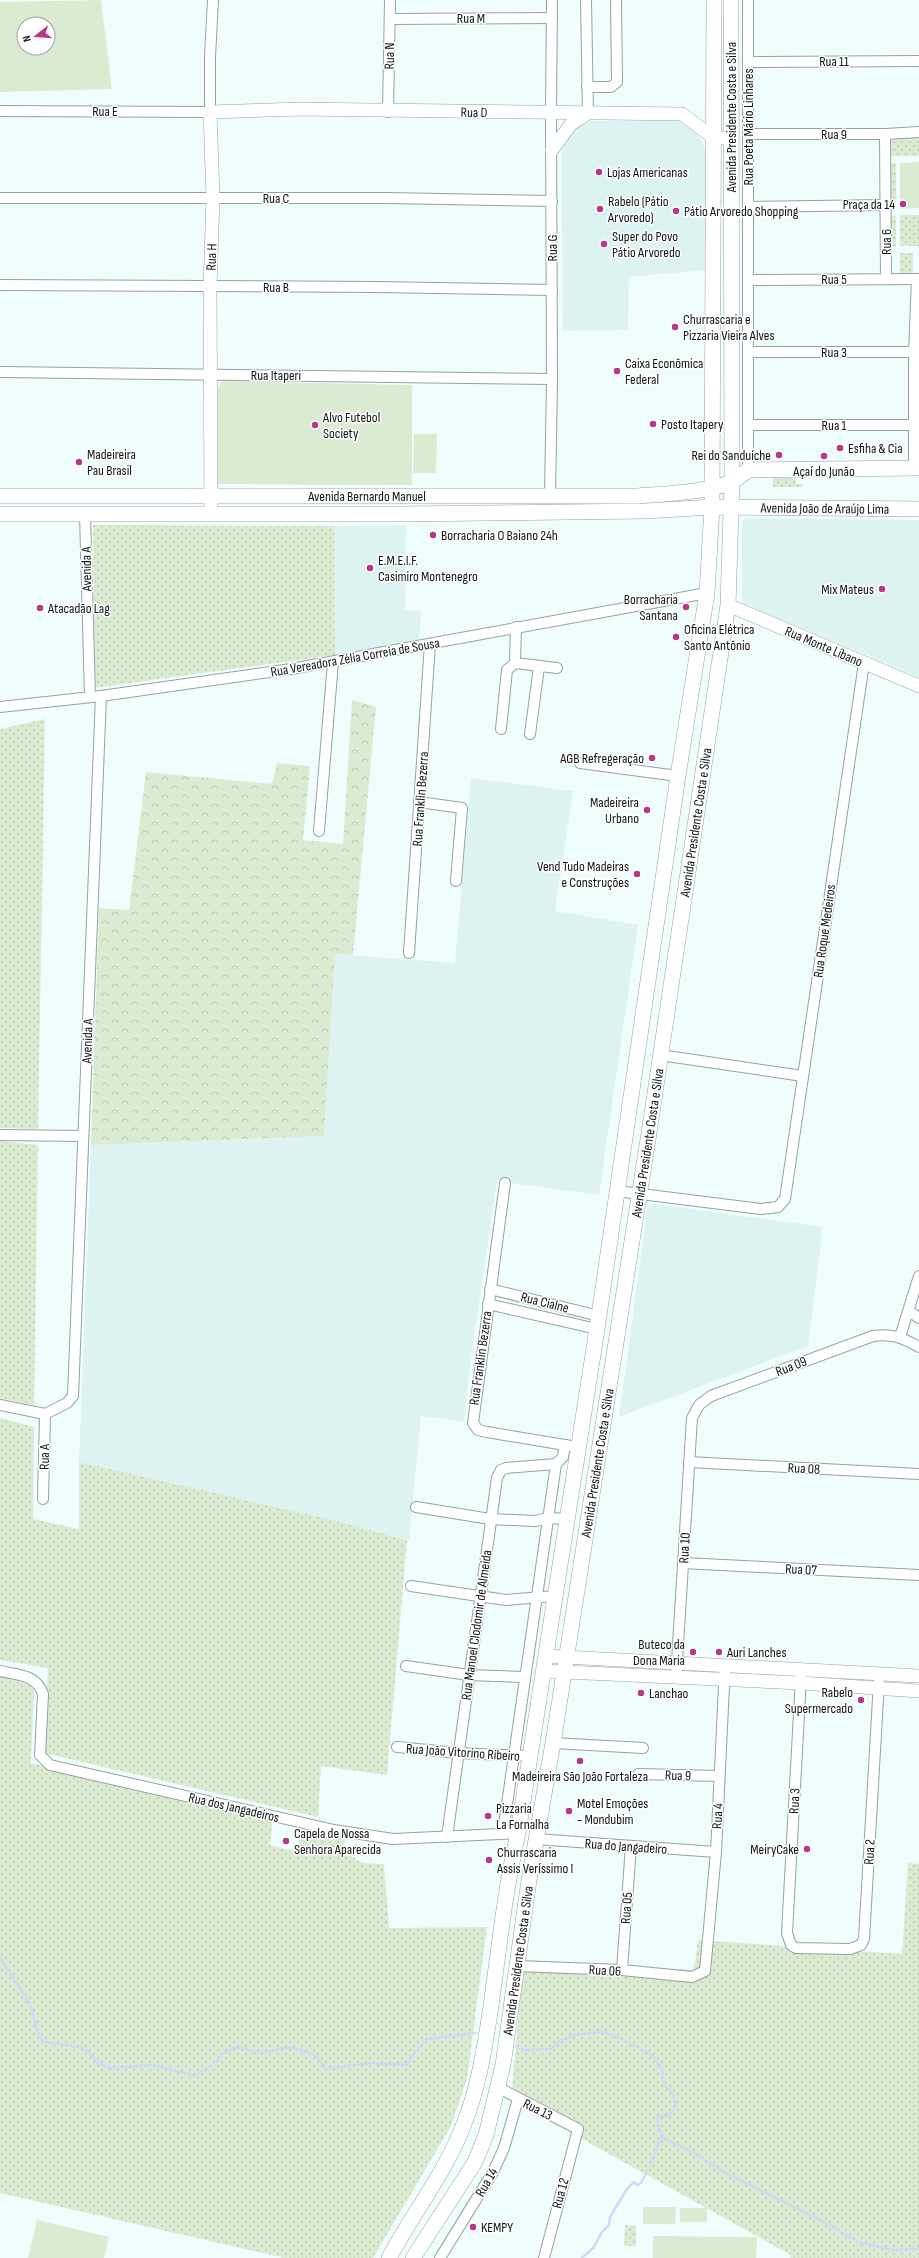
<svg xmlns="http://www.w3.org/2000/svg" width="919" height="2258" viewBox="0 0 919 2258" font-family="'Sofia Sans Condensed',sans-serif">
<defs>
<pattern id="grass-dots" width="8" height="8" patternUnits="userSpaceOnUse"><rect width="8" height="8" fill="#dbebd2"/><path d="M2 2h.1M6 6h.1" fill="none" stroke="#bbc9b3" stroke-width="1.8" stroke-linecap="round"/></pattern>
<pattern id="forest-crowns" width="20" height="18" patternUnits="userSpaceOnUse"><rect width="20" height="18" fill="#dbebd2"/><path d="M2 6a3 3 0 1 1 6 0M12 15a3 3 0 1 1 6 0" fill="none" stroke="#bbc9b3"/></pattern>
</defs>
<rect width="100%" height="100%" fill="#f0fdfd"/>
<g fill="#ddf3f2">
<path d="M591,121h88l18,12 8,15 1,122 -77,7 -1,53 -65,1 -2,-179 12,-22z"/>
<path d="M746,518l173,2v157l-175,-73 -2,-5v-77z"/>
<path d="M406,525l-1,85 16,1 -2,30 -84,14 -1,-129z"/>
<path d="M471,778l102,13 -18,120 83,14 -39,270 -102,-14 -26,178 -7,63 -43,-6 -12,124 -330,-78 12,-317 233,-9 11,-182 120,9z"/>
<path d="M648,1203l175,24 -15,119 -189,71z"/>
</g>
<g fill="url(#grass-dots)">
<path d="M891,135h28v21h-31l-1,-16z"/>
<rect x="888" y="163" width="8" height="45"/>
<rect x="900" y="215" width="19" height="31"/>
<rect x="888" y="216" width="8" height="30"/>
<path d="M900,253h13v21l-13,1z"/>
<path d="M773,478h23v6h6l1,3h-30z"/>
<path d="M93,525l241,1 1,129 -240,33z"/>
<path d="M45,719l-7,410 -38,-1v-399z"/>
<path d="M0,1141l38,4 -4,260 -34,-7z"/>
<path d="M0,1418l34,9 -1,92 46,10v-67l244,56 84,22 -20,235 -66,-9 -3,51 -274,-64 4,-85 -48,-8z"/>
<path d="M0,1676l27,4 7,11 -3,72 242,57 -3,25 28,7 2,-22 45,8 -2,14 20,11 21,1 5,64 98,-1 -20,152 -16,47 -78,132h-88l-285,-65z"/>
<path d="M908,1863l11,1v394h-129l1,-3 -225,-125 -43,-22 -11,-19 10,-110 5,-19 167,10 4,-30 204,14z"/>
<path d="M625,2225l11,1v20h-12z"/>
</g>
<path fill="url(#forest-crowns)" d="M352,700l24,7 -23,248 -18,-1 -11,182 -233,9 8,-237 30,2 17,-138 126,12 5,-21 33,3 -7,74 40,4z"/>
<g fill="#dbebd2" fill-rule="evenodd">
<path d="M101,0l11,89 -112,3v-90zM24,24h24v24h-24z"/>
<path d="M919,162v46l-19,1v-46z"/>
<path d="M222,381l190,4v100l-194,-1v-97z"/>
<path d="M414,434h23l-1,39h-23z"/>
<path d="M643,2207h33l-1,17h-32z"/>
<rect x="680" y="2208" width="27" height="14"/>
<path d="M37,2220l72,17 -5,21h-76z"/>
<path d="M653,2236l104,1 -1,21h-103z"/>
</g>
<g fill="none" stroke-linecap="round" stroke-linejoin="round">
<g stroke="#c9ddf6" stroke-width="2.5">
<path d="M0,1957c9,17 22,31 30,48 6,12 4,24 12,36l41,7 6,4 8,10 13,6 44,-3 41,11 22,-15 4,-7 17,-7 21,6 31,-6 25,8 11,14 43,-6 38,2 8,-13 12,-13 49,-6"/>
<path d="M516,2046l9,4 26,-1 10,-8 14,-6 27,-3 13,4 36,18 11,15 2,15 9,10 3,13 -8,9h-10v10l6,13 24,11 45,27 80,39 45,26 33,8 28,-1"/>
<path d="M650,2164l12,-29"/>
<path d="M582,2258l12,-11 8,-15 7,-7 1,-8 17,-28 7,-7 3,3 4,-2 6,-12"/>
</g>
<defs>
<g id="street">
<path d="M586,0l2,113"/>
<path d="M748,0v470"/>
<path d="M390,19l162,-1"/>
<path d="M748,62l171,-1"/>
<path d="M587,87h24l6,-5 -1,-82"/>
<path d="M0,111l210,1v-55l3,-57"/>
<path d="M388,112l2,-112"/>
<path d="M748,134h137l34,-2"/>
<path d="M885,134l1,145"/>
<path d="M0,198h386l166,3"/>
<path d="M749,207l137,-2"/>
<path d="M748,280l171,-1"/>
<path d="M0,285l377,2 175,3"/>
<path d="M749,352h170"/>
<path d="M0,372l552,7"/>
<path d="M748,425h171"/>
<path d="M914,468v-116l3,-73"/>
<path d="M550,496l2,-117 -1,-266 1,-113"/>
<path d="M85,514l5,183"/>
<path d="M516,627l-1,36 42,5"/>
<path d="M0,707l101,-11 190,-27 416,-76"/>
<path d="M501,729l6,-59 8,-7"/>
<path d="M530,734l9,-67"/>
<path d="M580,763l98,13"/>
<path d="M419,802l43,6 -6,73"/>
<path d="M319,831l14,-169"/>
<path d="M409,953l21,-309"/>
<path d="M660,1055l143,21"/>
<path d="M0,1135l83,1"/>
<path d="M505,1183l-32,240 5,7 9,2 84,14"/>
<path d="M617,1191l144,18 17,-2 7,-8 79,-536"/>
<path d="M490,1289l109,27"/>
<path d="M488,1304l109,25"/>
<path d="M909,1311l10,7"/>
<path d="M900,1337l19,-61"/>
<path d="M0,1405l45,9 22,-11 6,-7 28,-700"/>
<path d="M689,1462l230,12"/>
<path d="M43,1499l2,-85"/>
<path d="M416,1507l74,12 45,2 14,-3 18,1"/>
<path d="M683,1563l236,12"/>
<path d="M411,1586l95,14 49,-4"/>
<path d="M406,1666l63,9 56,2"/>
<path d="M0,1671c18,4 36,3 43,23l-3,61 10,10 284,65 59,9 125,-6"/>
<path d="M801,1677l-14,256 4,12 5,3 54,1 11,-4 3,-6 15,-257"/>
<path d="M676,1678l16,-260 7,-13 12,-9 162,-60c19,-3 30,2 46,11"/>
<path d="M553,1743l90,5"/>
<path d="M397,1747l62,6 71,3"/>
<path d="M638,1774l81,2"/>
<path d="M503,1832l53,-368 7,-7 2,-12"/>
<path d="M447,1837l50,-359 4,-8 5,-2 50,-4"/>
<path d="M536,1839l180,13"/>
<path d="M517,1966l105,4 70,7 13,-6 11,-119 9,-187"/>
<path d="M622,1970l9,-124"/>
<path d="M499,2088l79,41 -34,129"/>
<path d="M440,2258l53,-86 11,-24 14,-49"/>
</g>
<g id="secondary">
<path d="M552,150l19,-26 17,-11"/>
<path d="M211,514l-1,-227 3,-89 -3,-86 89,-3 383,5 32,24h17"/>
<path d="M728,605l191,81"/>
<path d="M546,1656l373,20"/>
<path d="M544,1671l257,12 118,8"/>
</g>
<g id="primary">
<path id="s1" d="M0,496h638c24,-2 75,-4 95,-15 6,-3 11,-8 15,-11l171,-2"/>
<path id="s2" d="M0,514h400l245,-3 67,-4 207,2"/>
<path d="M389,2258c24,-45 57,-86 75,-134 15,-37 21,-79 27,-118 8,-58 14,-116 27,-173l79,-504 81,-553 29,-183 5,-86 2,-507"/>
<path id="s3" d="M413,2258l62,-96 11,-27 17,-70 26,-185 24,-137 96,-610 79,-528 4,-123 -1,-482"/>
</g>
</defs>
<use href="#street" stroke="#96a2a2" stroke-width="12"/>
<use href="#secondary" stroke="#96a2a2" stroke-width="14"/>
<use href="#primary" stroke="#96a2a2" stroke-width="16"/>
<use href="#street" stroke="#fff" stroke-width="10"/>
<use href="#secondary" stroke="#fff" stroke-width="13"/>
<use href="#primary" stroke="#fff" stroke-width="15"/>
</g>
<g fill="#b63989" stroke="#fff" stroke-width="1.5">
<circle cx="599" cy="172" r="4"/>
<circle cx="903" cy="204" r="4"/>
<circle cx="600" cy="209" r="4"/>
<circle cx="676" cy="211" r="4"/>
<circle cx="604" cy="244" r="4"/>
<circle cx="675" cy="327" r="4"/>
<circle cx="617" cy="371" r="4"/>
<circle cx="653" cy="424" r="4"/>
<circle cx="315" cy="425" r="4"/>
<circle cx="840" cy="448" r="4"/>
<circle cx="779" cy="455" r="4"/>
<circle cx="824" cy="456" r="4"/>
<circle cx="79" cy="462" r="4"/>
<circle cx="433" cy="535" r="4"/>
<circle cx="370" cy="568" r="4"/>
<circle cx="882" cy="589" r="4"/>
<circle cx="686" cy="607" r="4"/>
<circle cx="40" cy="608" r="4"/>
<circle cx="676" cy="637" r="4"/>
<circle cx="652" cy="758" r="4"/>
<circle cx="647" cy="810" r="4"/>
<circle cx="637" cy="874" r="4"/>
<circle cx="693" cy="1652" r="4"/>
<circle cx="719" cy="1652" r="4"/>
<circle cx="641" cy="1693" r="4"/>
<circle cx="861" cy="1700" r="4"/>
<circle cx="580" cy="1761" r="4"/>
<circle cx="569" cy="1811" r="4"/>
<circle cx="488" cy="1816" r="4"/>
<circle cx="286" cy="1841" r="4"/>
<circle cx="807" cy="1849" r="4"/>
<circle cx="489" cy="1860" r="4"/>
<circle cx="473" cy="2227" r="4"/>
</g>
<g text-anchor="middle" stroke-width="3" stroke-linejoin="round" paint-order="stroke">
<g font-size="14" fill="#101414" stroke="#fff">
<text x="471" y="23">Rua M</text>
<text transform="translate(389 56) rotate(-89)" y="5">Rua N</text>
<text x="834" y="66">Rua 11</text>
<text x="105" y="116">Rua E</text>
<text transform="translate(474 112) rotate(1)" y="5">Rua D</text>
<text transform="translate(731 117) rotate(-90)" y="5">Avenida Presidente Costa e Silva</text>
<text transform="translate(748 127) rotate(-90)" y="5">Rua Poeta Mário Linhares</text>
<text x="834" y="139">Rua 9</text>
<text x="276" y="203">Rua C</text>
<text transform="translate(886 242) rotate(-90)" y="5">Rua 6</text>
<text transform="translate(552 248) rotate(-90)" y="5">Rua G</text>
<text transform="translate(211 257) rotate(-88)" y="5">Rua H</text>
<text x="834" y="284">Rua 5</text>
<text x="276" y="292">Rua B</text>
<text x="834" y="357">Rua 3</text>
<text x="276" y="380">Rua Itaperi</text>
<text x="834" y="430">Rua 1</text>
<text dy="5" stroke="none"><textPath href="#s1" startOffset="367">Avenida Bernardo Manuel</textPath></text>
<text dy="5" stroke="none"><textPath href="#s2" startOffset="825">Avenida João de Araújo Lima</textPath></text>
<text transform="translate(86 569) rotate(-91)" y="5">Avenida A</text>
<text transform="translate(824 646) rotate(23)" y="5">Rua Monte Líbano</text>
<text transform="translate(355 657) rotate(-10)" y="5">Rua Vereadora Zélia Correia de Sousa</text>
<text transform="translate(420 799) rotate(-86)" y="5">Rua Franklin Bezerra</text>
<text dy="5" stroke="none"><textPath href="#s3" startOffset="1473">Avenida Presidente Costa e Silva</textPath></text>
<text transform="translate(824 931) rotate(-82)" y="5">Rua Roque Medeiros</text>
<text transform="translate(87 1041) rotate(-88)" y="5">Avenida A</text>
<text dy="5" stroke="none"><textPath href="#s3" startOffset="1149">Avenida Presidente Costa e Silva</textPath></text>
<text transform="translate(545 1302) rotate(14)" y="5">Rua Cialne</text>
<text transform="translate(480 1358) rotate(-82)" y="5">Rua Franklin Bezerra</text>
<text transform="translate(791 1366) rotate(-21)" y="5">Rua 09</text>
<text transform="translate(44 1457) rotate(-89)" y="5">Rua A</text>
<text dy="5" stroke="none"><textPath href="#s3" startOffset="825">Avenida Presidente Costa e Silva</textPath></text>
<text transform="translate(804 1468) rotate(3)" y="5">Rua 08</text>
<text transform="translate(684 1548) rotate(-87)" y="5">Rua 10</text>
<text transform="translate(801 1569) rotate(3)" y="5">Rua 07</text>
<text transform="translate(476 1625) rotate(-82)" y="5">Rua Manoel Clodomir de Almeida</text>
<text transform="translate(463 1752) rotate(4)" y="5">Rua João Vitorino Ribeiro</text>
<text transform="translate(678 1775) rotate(2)" y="5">Rua 9</text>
<text transform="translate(794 1801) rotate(-87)" y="5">Rua 3</text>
<text transform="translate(234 1807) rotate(13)" y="5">Rua dos Jangadeiros</text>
<text transform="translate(717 1816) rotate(-87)" y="5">Rua 4</text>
<text transform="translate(626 1846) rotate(4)" y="5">Rua do Jangadeiro</text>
<text transform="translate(869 1852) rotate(-87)" y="5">Rua 2</text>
<text transform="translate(626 1908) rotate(-86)" y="5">Rua 05</text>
<text dy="5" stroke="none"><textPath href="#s3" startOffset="321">Avenida Presidente Costa e Silva</textPath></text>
<text transform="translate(605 1970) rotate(3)" y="5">Rua 06</text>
<text transform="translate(538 2109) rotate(26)" y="5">Rua 13</text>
<text transform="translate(486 2182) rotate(-60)" y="5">Rua 14</text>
<text transform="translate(560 2193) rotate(-75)" y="5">Rua 12</text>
</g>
<g font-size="14" fill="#101414" stroke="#fff" text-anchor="start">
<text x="607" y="177">Lojas Americanas</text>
<text x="608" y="206">Rabelo (Pátio<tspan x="608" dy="16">Arvoredo)</tspan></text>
<text x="895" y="209" text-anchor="end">Praça da 14</text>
<text x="684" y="216">Pátio Arvoredo Shopping</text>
<text x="612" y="241">Super do Povo<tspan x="612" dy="16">Pátio Arvoredo</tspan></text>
<text x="683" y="324">Churrascaria e<tspan x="683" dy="16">Pizzaria Vieira Alves</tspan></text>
<text x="625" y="368">Caixa Econômica<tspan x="625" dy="16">Federal</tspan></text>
<text x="323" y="422">Alvo Futebol<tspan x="323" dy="16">Society</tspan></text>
<text x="661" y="429">Posto Itapery</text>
<text x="848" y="453">Esfiha &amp; Cia</text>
<text x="87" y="459">Madeireira<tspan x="87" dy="16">Pau Brasil</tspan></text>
<text x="771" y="460" text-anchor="end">Rei do Sanduíche</text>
<text x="824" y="476" text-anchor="middle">Açaí do Junão</text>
<text x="441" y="540">Borracharia O Baiano 24h</text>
<text x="378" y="565">E.M.E.I.F.<tspan x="378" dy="16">Casimiro Montenegro</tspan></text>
<text x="874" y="594" text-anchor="end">Mix Mateus</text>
<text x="678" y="604" text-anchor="end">Borracharia<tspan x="678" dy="16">Santana</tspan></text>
<text x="48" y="613">Atacadão Lag</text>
<text x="684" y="634">Oficina Elétrica<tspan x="684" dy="16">Santo Antônio</tspan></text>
<text x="644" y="763" text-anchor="end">AGB Refregeração</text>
<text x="639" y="807" text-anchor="end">Madeireira<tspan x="639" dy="16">Urbano</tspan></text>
<text x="629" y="871" text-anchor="end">Vend Tudo Madeiras<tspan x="629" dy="16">e Construções</tspan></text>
<text x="685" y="1649" text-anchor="end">Buteco da<tspan x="685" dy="16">Dona Maria</tspan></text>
<text x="727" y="1657">Auri Lanches</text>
<text x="853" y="1697" text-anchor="end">Rabelo<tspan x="853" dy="16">Supermercado</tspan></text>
<text x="649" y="1698">Lanchao</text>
<text x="580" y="1781" text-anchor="middle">Madeireira São João Fortaleza</text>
<text x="577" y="1808">Motel Emoções<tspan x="577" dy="16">- Mondubim</tspan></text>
<text x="496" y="1813">Pizzaria<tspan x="496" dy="16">La Fornalha</tspan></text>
<text x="294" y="1838">Capela de Nossa<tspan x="294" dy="16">Senhora Aparecida</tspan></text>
<text x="799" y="1854" text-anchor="end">MeiryCake</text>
<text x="497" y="1857">Churrascaria<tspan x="497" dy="16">Assis Veríssimo I</tspan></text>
<text x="481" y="2232">KEMPY</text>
</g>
</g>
<g transform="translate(36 36) rotate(253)"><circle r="19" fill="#ffffff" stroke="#9fa1a1"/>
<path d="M0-3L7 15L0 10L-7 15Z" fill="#b63989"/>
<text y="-6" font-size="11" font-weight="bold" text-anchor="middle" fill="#101414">N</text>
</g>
</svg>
